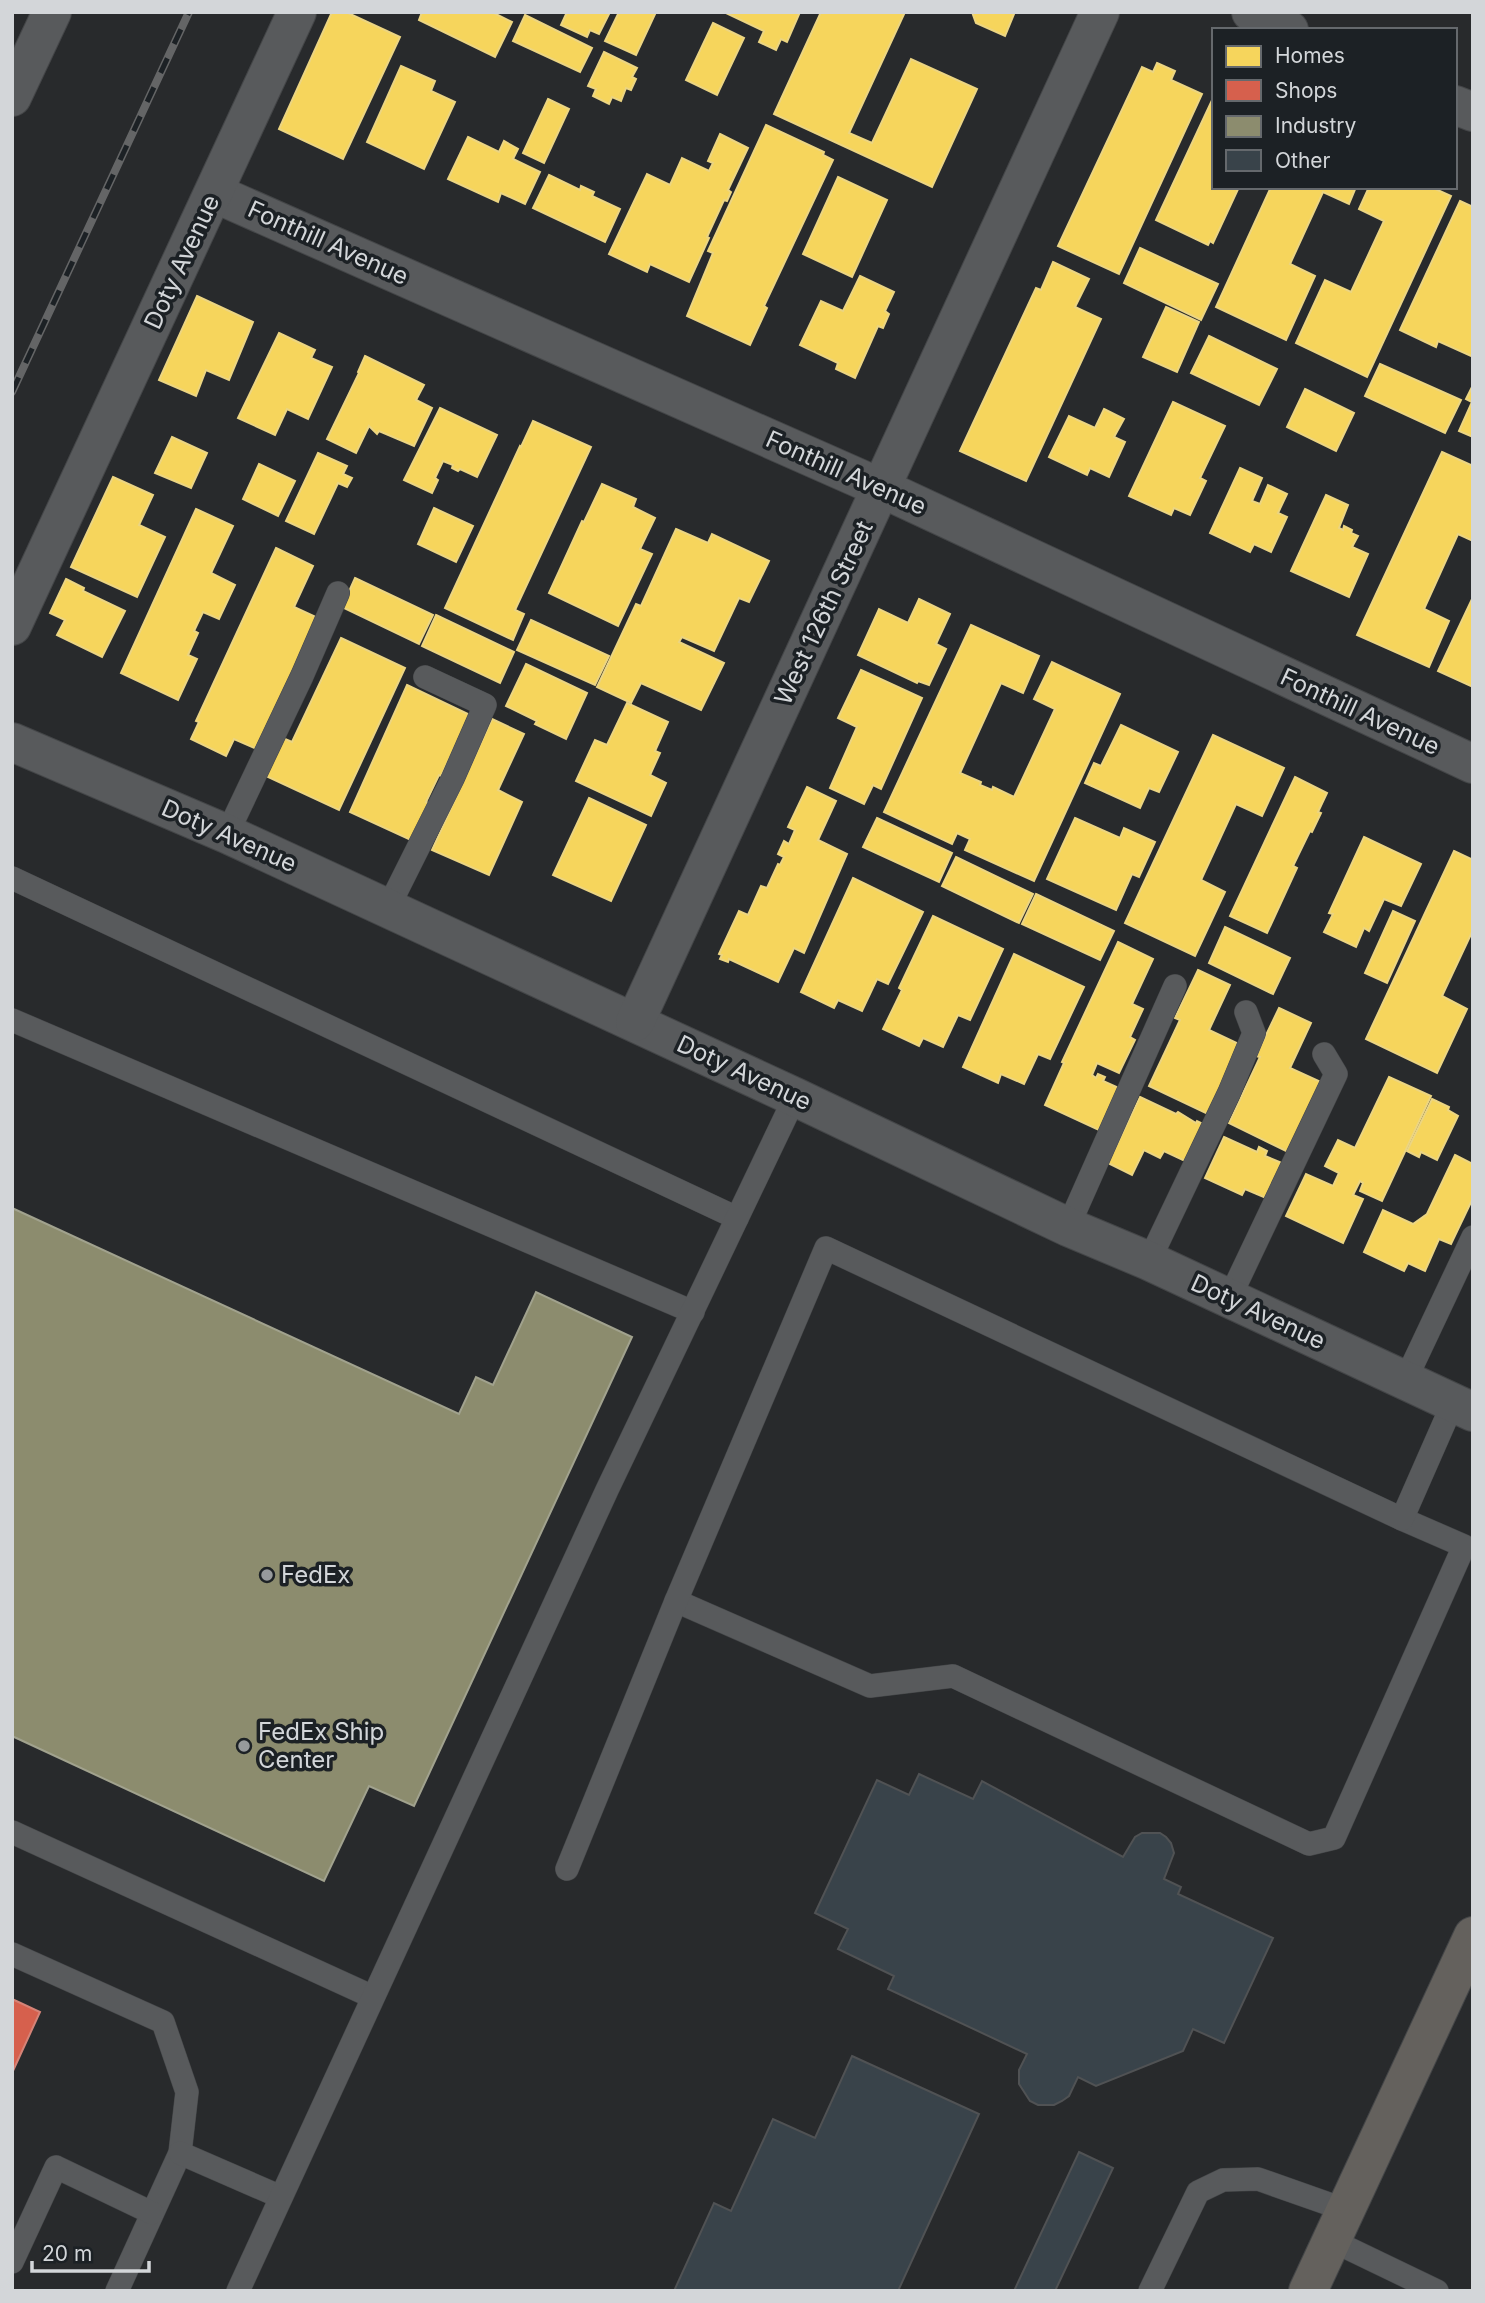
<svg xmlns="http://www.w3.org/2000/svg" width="1485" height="2303" viewBox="0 0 1485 2303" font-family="Inter,sans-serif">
<rect width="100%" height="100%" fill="#282a2c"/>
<g fill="#f6d55c" stroke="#ecd582" stroke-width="2">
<path d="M332,12h14l54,25 -57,122 -64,-30z"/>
<path d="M422,12h70l20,10 -17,35 -76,-37z"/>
<path d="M567,12h43l-11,22 -9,-4 -3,7 -26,-12z"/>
<path d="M619,12h37l-20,43 -31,-14z"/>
<path d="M724,12h76l-13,30 -6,-3 -5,11 -17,-8 5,-11z"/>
<path d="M821,12h84l-56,121 23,10 39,-84 66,30 -45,98 -158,-73z"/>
<path d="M972,12h42v2l-9,22 -29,-13z"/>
<path d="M525,15l67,33 -12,24 -67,-31z"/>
<path d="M713,23l31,15 -27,57 -31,-15z"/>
<path d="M604,52l33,16 -5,9 4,2 -5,11 -5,-2 -5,13 -9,-4 -3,7 -16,-8 3,-7 -8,-3z"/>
<path d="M1157,63l18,8 -4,9 31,14 -83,180 -61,-28 84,-179 11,5z"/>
<path d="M401,66l34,15 -4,10 24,11 -31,67 -57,-27z"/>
<path d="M1214,96v91h25l-26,56 -3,-2 -2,4 -52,-25z"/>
<path d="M548,99l21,10 -25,54 -21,-10z"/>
<path d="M766,125l58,27 -1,3 10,5 -69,146 3,2 -17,37 -63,-29 26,-63 -5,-2z"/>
<path d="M720,134l28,14 -20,42 3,2 -4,9 -3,-1 -17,37 2,1 -20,44 -39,-18 -3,8 -38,-18 38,-80 23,11 12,-27 27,13 4,-8 -5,-2z"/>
<path d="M468,137l31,15 5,-11 14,8 -5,10 27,13 -15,32 -24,-11 -3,9 -50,-23z"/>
<path d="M549,175l31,15 1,-4 13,6 -2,4 28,13 -15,33 -72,-34z"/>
<path d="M838,177l49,23 -35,77 -49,-23z"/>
<path d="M1271,187h85l-7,17 -26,-12 -33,72 25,12 -29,64 -70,-33z"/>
<path d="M1369,187h62l20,9 -84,181 -71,-34 29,-63 26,12 33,-71 -25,-12z"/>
<path d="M1460,201l13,6v145l-2,4 -33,-15 -2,6 -36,-17z"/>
<path d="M1140,248l78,36 -17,36 -77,-37z"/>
<path d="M1053,262l36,17 -14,28 26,12 -75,162 -66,-30 76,-163 5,2z"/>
<path d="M860,276l34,16 -9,19 4,3 -6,14 -5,-2 -23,52 -19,-9 2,-6 -38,-18 21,-44 22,10z"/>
<path d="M197,296l56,26 -24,58 -23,-10 -10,26 -37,-16z"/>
<path d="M1166,307l33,15 -22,50 -34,-15z"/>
<path d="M279,333l36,17 -4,8 21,9 -24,52 -21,-10 -12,26 -37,-17z"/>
<path d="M1209,336l68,33 -18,36 -68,-32z"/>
<path d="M365,356l59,29 -8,15 16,8 -18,38 -35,-15 -2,3 -8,-8 -13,27 -29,-14 32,-66 -1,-1z"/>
<path d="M1380,364l81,36 -16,33 -80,-37z"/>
<path d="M1473,385v52l-14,-6 13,-29 -6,-3z"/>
<path d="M1305,389l49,24 -18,38 -49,-24z"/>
<path d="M1173,402l52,24 -25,52 6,3 -16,34 -16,-7 -3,7 -42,-19z"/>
<path d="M440,408l57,27 -20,42 -17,-8 -2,2 -6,-3 1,-3 -10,-4 -8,17 3,2 -6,13 -28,-13z"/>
<path d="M1104,409l20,10 -10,18 11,5 -16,35 -19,-9 -3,7 -38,-18 20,-41 26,12z"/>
<path d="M533,421l58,26 -76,163 9,4 -11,26 -68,-32 75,-162 1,1z"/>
<path d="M172,437l35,16 -16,35 -36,-15z"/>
<path d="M1442,452l31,14v75l-15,-7 -34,75 25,12 -20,46 -72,-32z"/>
<path d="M318,453l29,13 -4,8 9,4 -5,9 -9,-4 -24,51 -28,-13z"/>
<path d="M259,464l36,17 -17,35 -35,-17z"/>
<path d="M1240,468l22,10 -10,23 8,3 8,-19 19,9 -9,19 9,4 -16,35 -17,-8 -4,8 -40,-19z"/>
<path d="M113,477l40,18 -14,30 26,12 -28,60 -66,-30z"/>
<path d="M602,484l34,15 -3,8 22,11 -15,31 12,5 -34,72 -69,-33 33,-72 2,1z"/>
<path d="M1326,495l22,10 -9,23 4,2 1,-4 8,4 -1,3 7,3 -6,11 16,7 -19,43 -58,-26z"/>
<path d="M434,508l39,18 -17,36 -38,-18z"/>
<path d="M196,509l37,17 -22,47 24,12 -16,34 -16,-7 -9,19 4,2 -10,22 9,4 -19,41 -57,-27z"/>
<path d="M676,529l32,14 4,-9 57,27 -20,41 -10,-4 -25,53 -32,-14 -3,5 45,21 -23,47 -60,-27 -10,20 -34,-16 39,-83 5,2z"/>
<path d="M276,548l37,18 -19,41 24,11 -57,133 -27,-12 -8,17 -35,-17 8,-17 -3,-1z"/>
<path d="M355,578l78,37 -14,29 -77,-37z"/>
<path d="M66,579l18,9 -1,3 42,20 -23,46 -45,-22 8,-15 -15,-7z"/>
<path d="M1473,597v90l-35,-16z"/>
<path d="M919,599l31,15 -14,30 10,5 -17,36 -11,-4 -1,2 -59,-28 21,-46 29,14z"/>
<path d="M436,615l78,37 -14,31 -78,-37z"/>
<path d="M531,620l78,36 -14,29 -78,-35z"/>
<path d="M971,625l68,31 -16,37 -22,-10 -41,90 21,9 -1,3 12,5 1,-3 21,10 41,-88 -21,-10 18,-37 68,32 -86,187 -69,-31 5,-11 -13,-6 -5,11 -68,-32z"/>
<path d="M341,638l64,30 -66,142 -73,-34 17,-38 9,4z"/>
<path d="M526,664l61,29 -21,46 -31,-15 2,-3 -31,-15z"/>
<path d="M861,670l61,28 -41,91 -8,-4 -9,19 -34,-16 27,-61 -19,-9z"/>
<path d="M407,685l63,30 -29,61 -2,-1 -13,27 4,2 -17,37 -63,-29z"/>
<path d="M627,703l41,19 -13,29 5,2 -10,22 16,8 -15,33 -75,-35 19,-41 12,5z"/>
<path d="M492,719l32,15 -26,56 24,12 -33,73 -57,-25z"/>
<path d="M1121,725l57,27 -19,40 -10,-4 -9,20 -55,-25 9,-20 7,3z"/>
<path d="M1213,735l71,33 -22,48 -26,-12 -35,76 24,12 -30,64 -70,-33z"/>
<path d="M1295,777l32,16 -9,19 3,1 -9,19 -2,-1 -17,35 4,2 -30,65 -37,-17z"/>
<path d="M807,787l29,14 -18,39 29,14 -43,99 -10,-5 -16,34 -49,-23 -1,3 -8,-3 2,-4 -3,-1 20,-43 9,4 13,-29 6,2 11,-24 2,1 4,-8 -6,-3 6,-13 5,3 6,-14 -7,-3z"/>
<path d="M589,798l57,27 -35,76 -58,-26z"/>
<path d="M877,818l75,35 -13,29 -76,-35z"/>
<path d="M1075,818l45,20 4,-10 31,14 -16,35 -7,-3 -16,36 -69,-31z"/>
<path d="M1364,837l57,27 -20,42 -17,-7 -15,32 -5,-3 -8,19 -32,-15 9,-18 -4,-1z"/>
<path d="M1454,851l19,9v70l-31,66 25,13 -30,64 -71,-34z"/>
<path d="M956,857l77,37 -14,29 -77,-37z"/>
<path d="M853,878l70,34 -35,72 -11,-5 -15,32 -24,-11 -4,8 -33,-16z"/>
<path d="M1036,894l78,37 -14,29 -78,-36z"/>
<path d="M1393,911l22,10 -28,62 -22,-10z"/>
<path d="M933,916l70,33 -33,71 -12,-5 -15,32 -20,-9 -4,8 -36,-17 19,-39 -3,-2z"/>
<path d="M1225,927l65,31 -17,36 -64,-31z"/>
<path d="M1118,942l35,17 -21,45 11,5 -13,28 5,3 -16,33 -22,-10 -5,12 4,3 2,-4 7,3 -2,4 18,8 -20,42 -56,-26 19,-42 -2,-1z"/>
<path d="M1014,954l70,33 -34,72 -12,-5 -14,30 -23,-10 -3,9 -35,-16z"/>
<path d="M1198,970l32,15 -21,45 34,16 -33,69 -61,-29 31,-66 -5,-2z"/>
<path d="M1279,1008l32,15 -21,45 33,15 -33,70 -61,-30 31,-66 -4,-1z"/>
<path d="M1389,1077l42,19 -49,105 -22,-10 3,-8 -3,-2 -7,14 10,4 -20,44 -57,-27 20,-42 27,12 6,-13 -14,-7 13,-26 17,8z"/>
<path d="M1140,1097l36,17 2,-2 18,11 1,-2 6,3 -18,37 -21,-10 -4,7 -16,-8 -12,25 -24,-12z"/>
<path d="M1432,1099l17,8 -1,3 10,6 -21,44 -16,-8 -2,5 -12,-6z"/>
<path d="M1224,1137l33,15 2,-5 8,4 -2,5 17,7 -16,35 -21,-9 -3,6 -37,-17z"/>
<path d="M1455,1155l18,9v34l-22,46 -12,-5 -14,32 -17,-8 -4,8 -40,-19 19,-42 30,14 14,-10z"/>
</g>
<path fill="#d6604d" stroke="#d58377" stroke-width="2" d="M12,1999l28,13 -28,61z"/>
<path fill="#8c8c6e" stroke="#a1a28e" stroke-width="2" d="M12,1208l447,206 17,-37 17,8 43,-93 96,45 -218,469 -45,-20 -45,95 -312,-145z"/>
<g fill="#39434a" stroke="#505254" stroke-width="2">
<path d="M919,1774l54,25 9,-18 141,76 12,-20 7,-4h18l6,4 5,6 3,10 -10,26 17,8 -3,7 95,44 -49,105 -31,-14 -10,22 -87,35 -18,-9 -9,19 -7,5 -8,4h-16l-8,-4 -11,-17v-14l8,-16 -139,-65 6,-13 -56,-27 10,-20 -33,-16 62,-133 32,15z"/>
<path d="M852,2056l127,58 -81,177h-224l40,-88 17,8 42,-92 42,19z"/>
<path d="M1079,2152l34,16 -58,123h-41z"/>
</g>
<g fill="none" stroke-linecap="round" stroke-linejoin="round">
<defs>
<g id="service">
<path d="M227,834l75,-158 36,-83"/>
<path d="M12,878l725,340"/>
<path d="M388,908l65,-130 32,-73 -60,-28"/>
<path d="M12,1020l681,292"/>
<path d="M1068,1227l107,-241"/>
<path d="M1149,1261l80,-168 25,-60 -8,-21"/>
<path d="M1229,1299l107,-225 -12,-20"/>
<path d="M1405,1381l68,-144"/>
<path d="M676,1601l194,85 83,-10 356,168 25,-6 130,-292 -62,-27"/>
<path d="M12,1832l361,165"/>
<path d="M567,1869l109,-268 150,-353 576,271 51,-116"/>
<path d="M12,1954l151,68 24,70 -7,61 -63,138"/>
<path d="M180,2153l101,44"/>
<path d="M1331,2240l106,51"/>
<path d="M12,2262l44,-95 96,46"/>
<path d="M238,2291l369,-801 188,-393"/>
<path d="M1150,2291l48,-99 25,-12 35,-1 88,31"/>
</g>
<g id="minor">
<path d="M1251,12l38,18"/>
<path d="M1455,105l18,7"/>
<path d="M214,193l667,295 592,276"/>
<path d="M12,626l285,-614"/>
<path d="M12,742l215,92 568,263 273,130 81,34 324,151"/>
<path d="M635,1022l465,-1010"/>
</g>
<path id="tertiary" d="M12,97l40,-85"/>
<path id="primary" d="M1308,2291l165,-355"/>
</defs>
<use href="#service" stroke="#444648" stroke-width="24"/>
<use href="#minor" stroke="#444648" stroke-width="40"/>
<use href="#tertiary" stroke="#444648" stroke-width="40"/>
<use href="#primary" stroke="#444648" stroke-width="40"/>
<use href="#service" stroke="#585a5c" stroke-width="23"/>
<use href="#minor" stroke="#585a5c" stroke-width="38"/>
<use href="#tertiary" stroke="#585a5c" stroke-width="38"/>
<use href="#primary" stroke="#64615d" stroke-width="38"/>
<defs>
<path id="rail" d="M12,392l177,-380"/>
</defs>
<use href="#rail" stroke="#646566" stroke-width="8"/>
<use href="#rail" stroke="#1c2125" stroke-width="5" stroke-dasharray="16" stroke-linecap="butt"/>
</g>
<g fill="#979a9c" stroke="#1c2125" stroke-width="2.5">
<circle cx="267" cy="1575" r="7"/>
<circle cx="244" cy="1746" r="7"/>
</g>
<g text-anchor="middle" stroke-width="7" stroke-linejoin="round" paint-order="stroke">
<g font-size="24" fill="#d3d6d9" stroke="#1c2125">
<text transform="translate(328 243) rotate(24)" y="8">Fonthill Avenue</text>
<text transform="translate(182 262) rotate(-65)" y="8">Doty Avenue</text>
<text transform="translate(846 473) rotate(24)" y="8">Fonthill Avenue</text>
<text transform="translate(824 613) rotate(-65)" y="8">West 126th Street</text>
<text transform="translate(1360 712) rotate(25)" y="8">Fonthill Avenue</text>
<text transform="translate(229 836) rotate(24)" y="8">Doty Avenue</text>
<text transform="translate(744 1073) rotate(25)" y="8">Doty Avenue</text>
<text transform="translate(1258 1312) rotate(25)" y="8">Doty Avenue</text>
</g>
<g font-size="24" fill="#d3d6d9" stroke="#1c2125" text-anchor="start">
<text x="281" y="1583">FedEx</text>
<text x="258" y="1740">FedEx Ship<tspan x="258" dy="28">Center</tspan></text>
</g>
</g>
<rect width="1485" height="2303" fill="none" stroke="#d3d6d9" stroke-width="28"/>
<rect x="1212" y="28" width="245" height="161" fill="#1c2125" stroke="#65696d" stroke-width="2"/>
<rect x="1226" y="46" width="35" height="21" fill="#f6d55c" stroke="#65696d" stroke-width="2"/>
<text x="1275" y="63" font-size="21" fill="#d3d6d9">Homes</text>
<rect x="1226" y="80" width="35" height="21" fill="#d6604d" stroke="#65696d" stroke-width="2"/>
<text x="1275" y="98" font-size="21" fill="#d3d6d9">Shops</text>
<rect x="1226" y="116" width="35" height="21" fill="#8c8c6e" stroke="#65696d" stroke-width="2"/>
<text x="1275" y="133" font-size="21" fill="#d3d6d9">Industry</text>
<rect x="1226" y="150" width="35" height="21" fill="#39434a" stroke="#65696d" stroke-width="2"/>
<text x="1275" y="168" font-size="21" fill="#d3d6d9">Other</text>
<path d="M32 2261v10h117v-10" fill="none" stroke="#d3d6d9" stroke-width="3.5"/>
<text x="42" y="2261" font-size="21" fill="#d3d6d9" stroke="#1c2125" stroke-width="5" paint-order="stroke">20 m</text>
</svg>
